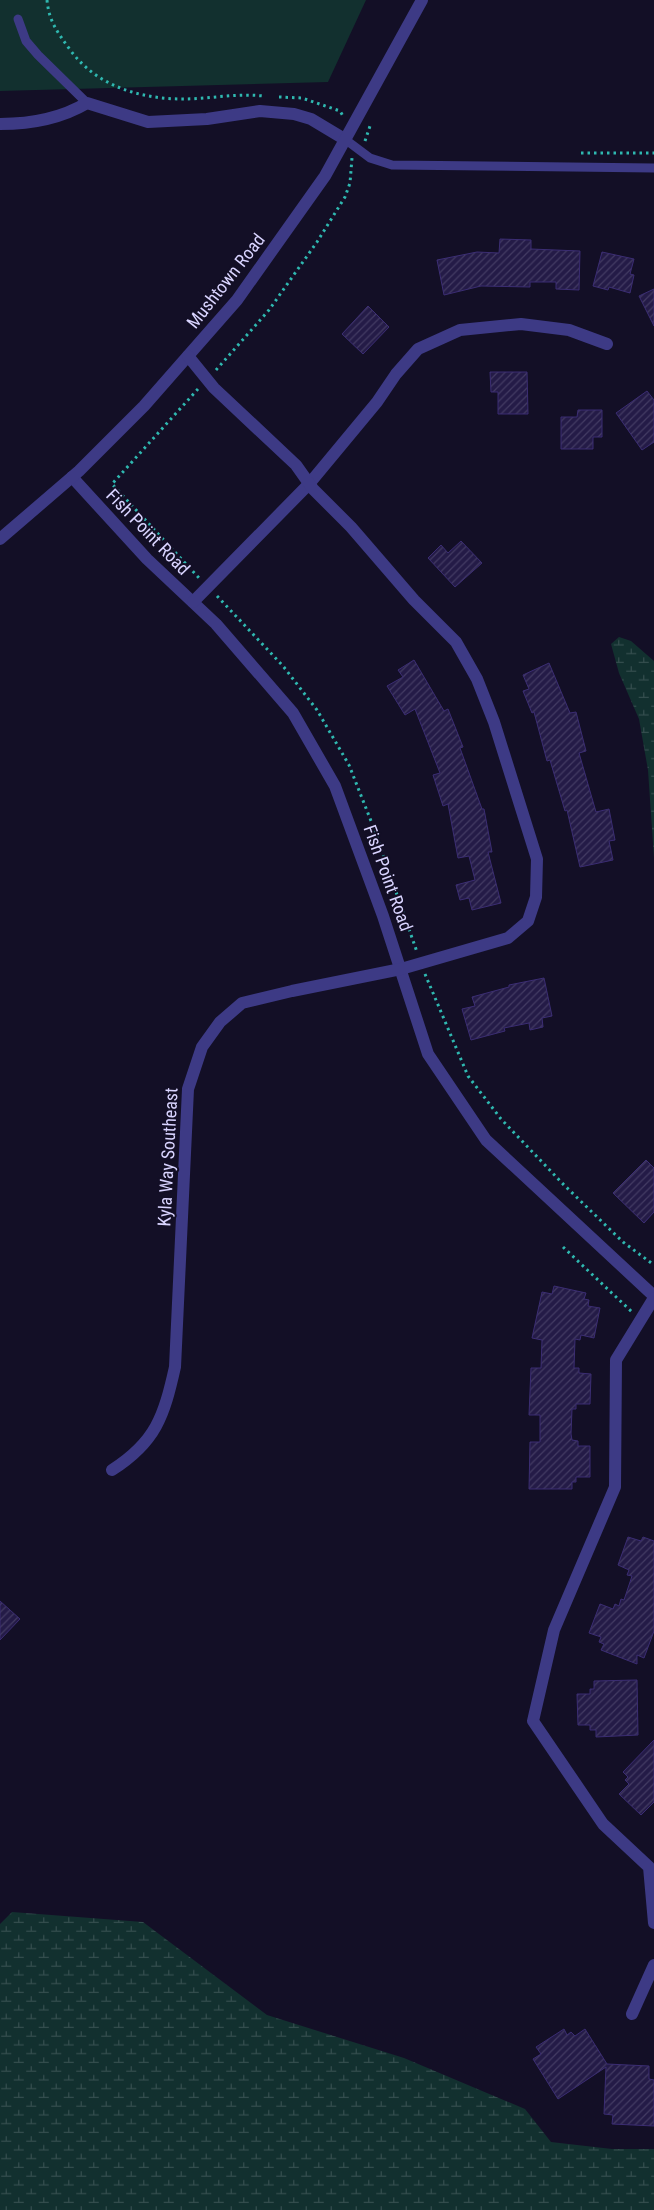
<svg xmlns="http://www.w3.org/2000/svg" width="654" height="2210" viewBox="0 0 654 2210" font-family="'Roboto Condensed',sans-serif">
<defs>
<pattern id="wetland-marsh" width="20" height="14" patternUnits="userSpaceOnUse" patternTransform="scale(1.25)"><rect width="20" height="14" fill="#12302f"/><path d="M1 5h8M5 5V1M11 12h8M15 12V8" fill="none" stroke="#344d4e"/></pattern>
<pattern id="building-hatch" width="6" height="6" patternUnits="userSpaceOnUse" patternTransform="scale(1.25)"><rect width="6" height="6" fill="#241b47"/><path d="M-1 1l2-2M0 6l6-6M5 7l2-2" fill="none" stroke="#433b63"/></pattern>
</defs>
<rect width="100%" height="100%" fill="#130f26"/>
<path fill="#12302f" d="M0,0h366l-38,82 -328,9z"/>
<g fill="url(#wetland-marsh)">
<path d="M619,637l12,4 23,20v197l-6,-88 -9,-51 -20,-46 -8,-29z"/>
<path d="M12,1912l131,10 124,93 137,43 121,51 26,33 61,7h42v61h-654v-286z"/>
</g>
<g fill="url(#building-hatch)" stroke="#3b2d73">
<path d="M500,239l31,1v9l49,2 -1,39 -23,-1v-7h-26v5l-49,-1 -37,9 -7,-35 40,-8 22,1z"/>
<path d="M602,252l32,7 -4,15 4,1 -4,18 -21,-6 -1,3 -15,-4z"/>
<path d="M654,289v37l-15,-30z"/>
<path d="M368,306l21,21 -26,27 -21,-20z"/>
<path d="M490,372h37l1,42h-30v-22h-7z"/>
<path d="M647,391l7,9v42l-12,8 -26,-37z"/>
<path d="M578,410h24v27h-9v12h-32v-32h16z"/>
<path d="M461,541l21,22 -27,24 -27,-29 13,-13 7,8z"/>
<path d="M414,660l30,51 4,-2 15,38 -3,1 22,61h2l8,43h-4l13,51 -29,7 -3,-12 -9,2 -4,-15 19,-5 -6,-24 -11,2 -10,-54 -5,2 -10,-31 7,-2 -25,-64 -10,6 -18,-29 16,-9 -5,-7z"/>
<path d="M549,663l21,50 6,-1 10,39 -7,2 17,59 13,-3 6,31 -6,1 4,19 -33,7 -13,-57 -2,1 -15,-51 -3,1 -13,-49 -2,1 -9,-22 6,-2 -6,-14z"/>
<path d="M544,978l8,38 -10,2 1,9 -13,3 -1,-7 -25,5 1,3 -34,9 -9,-31 13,-3 -3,-9 37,-10v-2z"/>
<path d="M646,1160l8,8v44l-10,11 -31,-30z"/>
<path d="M554,1286l32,7 -2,6 5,1 -1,6 12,2 -6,30 -13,-3 -1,5 -5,-1 -1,29h5v5l12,1 -1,30h-14v5h-4l-1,25 1,6 6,1v5h12v31h-14v5h-4v7h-43l1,-47h10v-27h-11l2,-47h10l1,-28 -10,-2 10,-46 10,2z"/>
<path d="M628,1537l13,4 2,-4 11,4v90l-10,27 -7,-3v9l-36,-14 3,-6 -5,-2 2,-5 -12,-4 11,-29 13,5 2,-5 4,2 2,-7 3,1 8,-24 -5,-1 2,-5 -11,-5z"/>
<path d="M0,1601l20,18 -20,21z"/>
<path d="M637,1680l1,55 -42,2v-7h-6v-5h-12l-1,-31h13v-5h4v-8z"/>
<path d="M654,1740v62l-13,13 -22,-21 10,-10 -4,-4 3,-3 -5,-5z"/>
<path d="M564,2029l3,6 4,-3 4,4 10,-7 22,35 42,2v13l5,1v46l-42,-2 1,-9 -9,-1 2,-47 -48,32 -25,-40 8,-5 -5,-7z"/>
</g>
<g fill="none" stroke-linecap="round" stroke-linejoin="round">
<g stroke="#2fb8b0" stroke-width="3" stroke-dasharray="2.5 4" stroke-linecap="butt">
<path d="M47,0c2,22 11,33 24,51 26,35 69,48 112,48 26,0 53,-6 80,-3"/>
<path d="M279,97l23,1 38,13 3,5"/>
<path d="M365,141l5,-15"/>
<path d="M581,153h73"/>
<path d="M216,370l53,-60 48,-68 28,-45 5,-14 2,-25"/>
<path d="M198,389l-86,95 87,94"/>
<path d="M217,596l66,70 34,44 32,55 24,61 44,126"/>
<path d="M425,974l43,102 33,43 63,66 59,57 31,23"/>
<path d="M563,1247l69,65"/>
</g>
<g stroke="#3d3a85" stroke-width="9">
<path d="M18,19l8,22 12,14 49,48"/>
<path d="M346,140l24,18 22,7 262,3"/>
</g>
<g stroke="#3d3a85" stroke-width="12">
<path d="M0,124c31,0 60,-5 87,-21l61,19 59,-3 53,-8 34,3 17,5 35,21"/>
<path d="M72,477l75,82 69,65 77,89 42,73 48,130 45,138 58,86 168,156"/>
<path d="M0,539l79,-68 65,-65 93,-106 88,-124 97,-176"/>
<path d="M193,602l116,-118 68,-82 19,-28 22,-25 42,-19 61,-6 48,6 38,14"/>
<path d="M654,1298l-38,62 -1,127 -61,143 -21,91 70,103 46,43 5,56"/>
<path d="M112,1470c44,-28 52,-54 63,-103l13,-278 14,-42 18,-25 22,-19 50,-12 109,-22 107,-31 20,-17 8,-24 1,-38 -43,-137 -17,-43 -21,-37 -42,-42 -63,-73 -38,-38 -17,-24 -82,-77 -26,-32"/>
<path d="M632,2014l22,-49"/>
</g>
</g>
<g text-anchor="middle" stroke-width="4" stroke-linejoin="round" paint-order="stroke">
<g font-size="18" fill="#d9d4ff" stroke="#130f26">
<text transform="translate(226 281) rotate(-52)" y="6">Mushtown Road</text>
<text transform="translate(148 532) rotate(46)" y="6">Fish Point Road</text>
<text transform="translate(388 878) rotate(70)" y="6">Fish Point Road</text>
<text transform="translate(168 1157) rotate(-87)" y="6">Kyla Way Southeast</text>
</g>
</g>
</svg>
